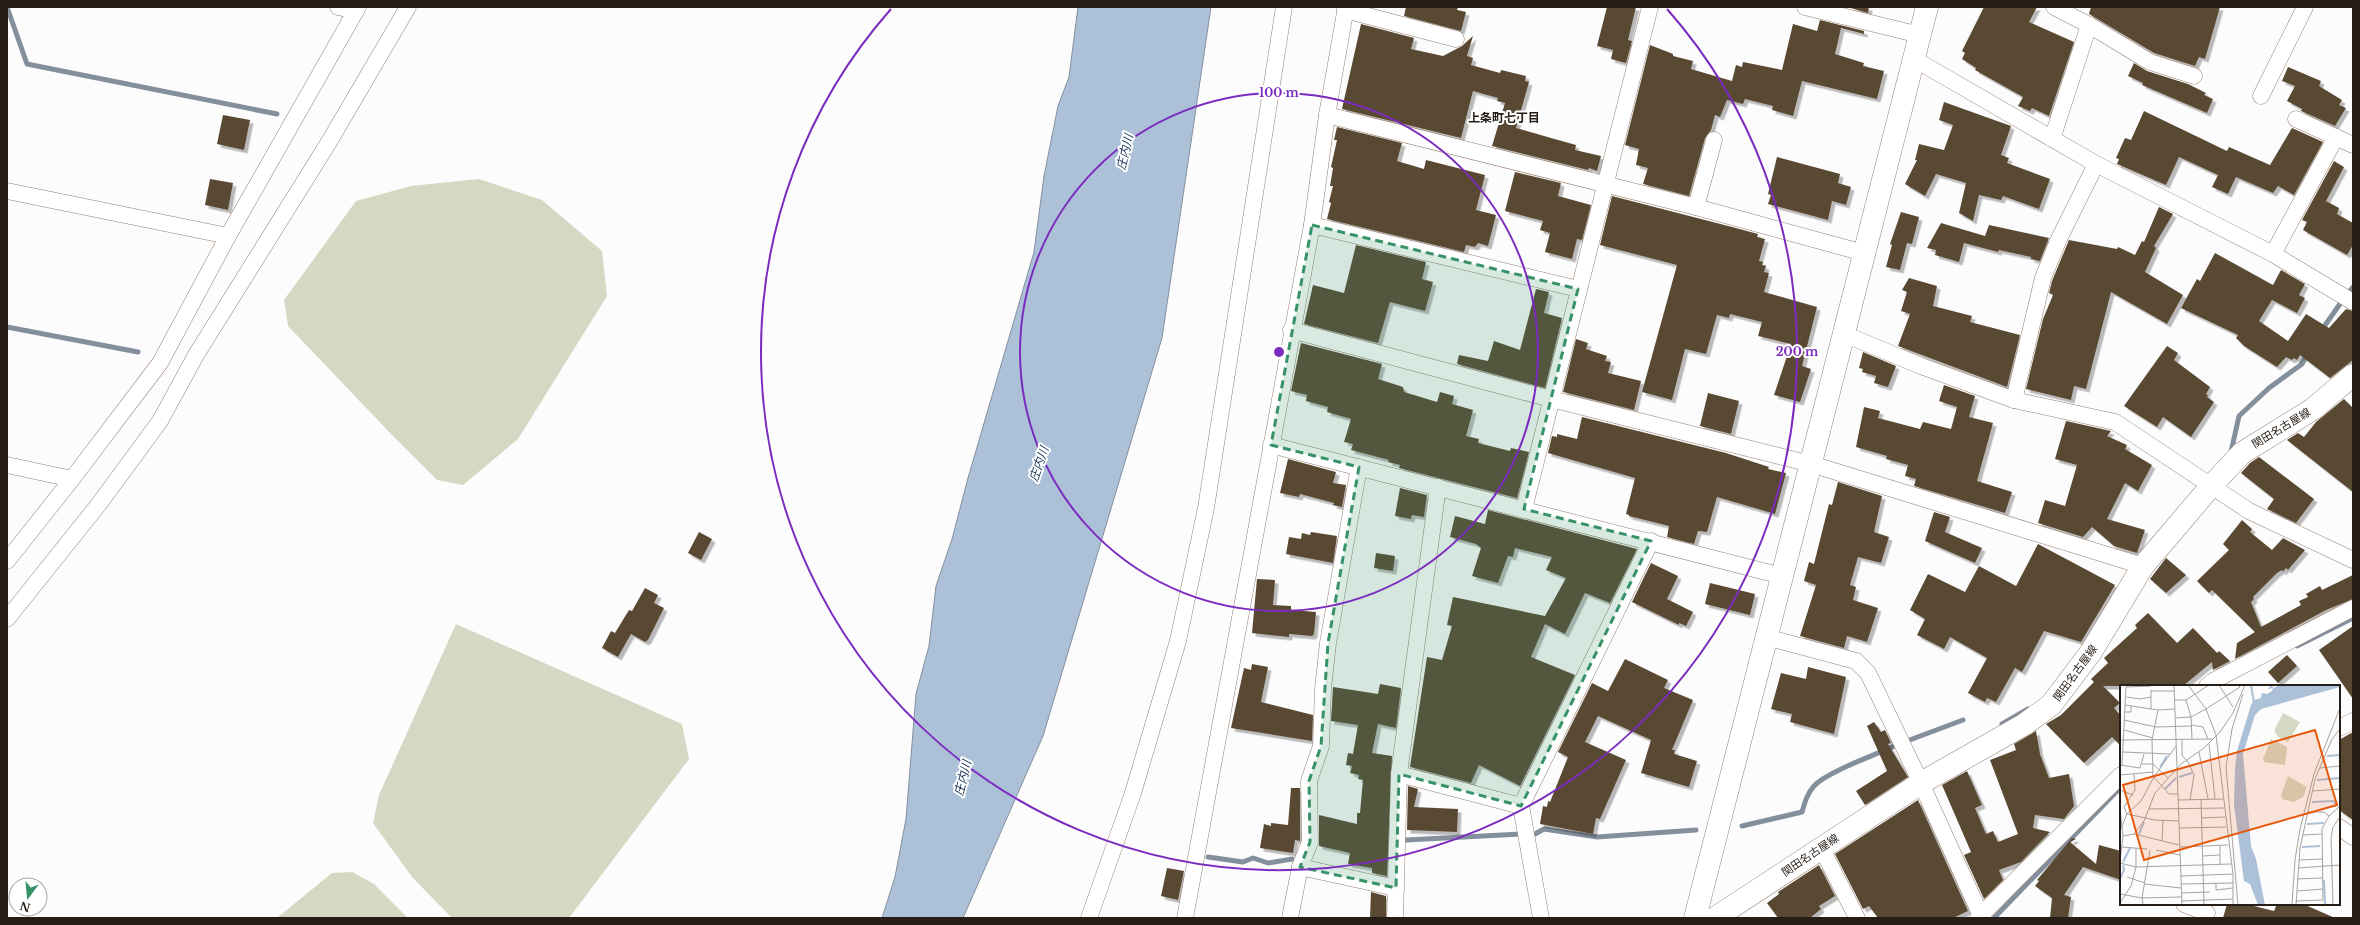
<svg xmlns="http://www.w3.org/2000/svg" width="2360" height="925" viewBox="0 0 2360 925" font-family="'Libre Baskerville','Noto Sans JP',serif">
<defs>
<filter id="shadow"><feDropShadow dx="3.5" dy="3.5" stdDeviation="0" flood-color="#0004"/></filter>
</defs>
<rect width="100%" height="100%" fill="#fcfcfc"/>
<g fill="#d6d8c4">
<path d="M479,179l63,21 60,51 5,45 -89,143 -55,46 -26,-5 -44,-44 -105,-110 -4,-26 72,-99 55,-15z"/>
<path d="M456,624l226,100 7,35 -120,159h-117l-40,-41 -39,-54 6,-28z"/>
<path d="M352,872l22,12 34,34h-131l55,-45z"/>
</g>
<path fill="#acc0d8" stroke="#848f9e" d="M1078,7h133l-49,331 -119,398 -80,182h-81l13,-41 11,-58 10,-125 13,-48 7,-60 16,-47 16,-61 66,-226 10,-76 14,-70 11,-29z"/>
<g fill="none" stroke-linecap="round" stroke-linejoin="round">
<g stroke="#848f9e" stroke-width="5">
<path d="M7,7l20,57 250,50"/>
<path d="M2349,292l4,-5"/>
<path d="M7,327l131,25"/>
<path d="M2321,331l21,-30"/>
<path d="M2231,452l8,-36 30,-28 33,-24 6,-11"/>
<path d="M2297,646l56,-28"/>
<path d="M2002,724l26,-15"/>
<path d="M1907,741l56,-21"/>
<path d="M1742,826l60,-14c3,-10 5,-18 12,-26 12,-14 64,-32 83,-41"/>
<path d="M1535,834l9,-5 53,8 99,-7"/>
<path d="M1406,840l115,-6"/>
<path d="M1208,857l35,5 10,-4 15,5 24,-4"/>
<path d="M1994,918l127,-131"/>
</g>
</g>
<g fill="#5a4933" filter="url(#shadow)">
<path d="M1406,7h52l-1,3 9,2 -5,19 -57,-15z"/>
<path d="M1607,7h29l-8,33 4,1 -6,22 -15,-4 2,-9 -16,-4z"/>
<path d="M1847,7h22l-1,6z"/>
<path d="M1984,7h53l-8,15 45,20 -25,74 -17,-8 -2,3 -12,-5 5,-9 -48,-27 1,-2 -14,-9 3,-6 -3,-2z"/>
<path d="M2091,7h129l-15,52 -6,-2 -4,9 -41,-13 -65,-39z"/>
<path d="M1820,20l44,11v3l-23,-6 -6,26 29,9 -1,3 21,5 -7,28 -75,-18 -9,35 -21,-6 1,-4 -28,-7 -2,5 -16,-4 -7,17 -5,-2 -4,15 -6,8 -16,58 -46,-12 5,-16 -12,-3 3,-16 -14,-4 25,-100 23,9v2l20,5 -2,8 41,12 4,-16 6,2 1,-5 39,8 11,-46 24,7z"/>
<path d="M1361,24l53,14 -3,11 32,7 19,-10 11,-10 -6,20 6,2 -2,7 29,8 1,-3 25,6 -1,5 4,1 -13,46 35,10 25,7 -1,5 26,6 -4,15 -8,-3 -1,2 -96,-24 13,-43 -8,-2 1,-3 -25,-7 -12,47 -119,-29z"/>
<path d="M2134,63l13,8 41,13 18,9 -2,2 9,4 -6,14 -65,-28 1,-2 -15,-7z"/>
<path d="M2288,67l33,14 -2,5 23,14 -3,5 7,3 -11,18 -34,-15 1,-2 -15,-8 8,-15 -13,-5z"/>
<path d="M1944,102l67,24 -10,29 8,3 -2,5 43,16 -11,30 -36,-13 -2,4 -22,-5 -6,26 -14,-8 7,-30 -30,-9 -11,22 -20,-12 12,-24h-2l4,-16 25,6 9,-25 -14,-5z"/>
<path d="M2144,111l83,40 2,-4 41,18 22,-37 31,14 -29,53 -16,-9 -5,7 -37,-16 -8,17 -16,-7 6,-12 -39,-18 -13,28 -49,-21 2,-5 -3,-1 9,-20 6,2z"/>
<path d="M223,115l27,5 -6,30 -27,-6z"/>
<path d="M1337,127l65,16 -5,18 27,8 2,-9 59,15 -9,35 20,5 -8,31 -10,-3 -3,4 -9,-2 -2,7 -137,-33 4,-16 -2,-1 4,-16h-3l3,-18 -2,-1 6,-27h-3z"/>
<path d="M1777,157l63,17 -2,9 13,4 -5,18 -14,-4 -4,19 -60,-16 3,-9 -3,-1z"/>
<path d="M2334,161l10,6 -18,34 13,7 -2,6 16,9v22l-6,10 -44,-25 4,-8 -5,-2z"/>
<path d="M1515,172l46,11 -3,13 33,9 -9,35 -5,-1 -5,20 -27,-7 5,-19 -10,-3 3,-9 -38,-10z"/>
<path d="M210,179l23,4 -5,27 -23,-5z"/>
<path d="M1612,196l120,31 26,7 -1,3 8,2 -6,22 4,1 -1,3 4,1 -2,6 5,1 -5,19 53,15 -15,59 9,3 -11,33 -26,-7 17,-51 -33,-8 4,-14 -32,-8 -1,4 -12,-3 -11,39 -21,-5 -13,51 -30,-8 35,-127 -77,-20z"/>
<path d="M2159,207l14,7 -19,32 2,2 -11,24 38,23 -16,29 -56,-32 -25,97 -12,-3 -3,14 -45,-11 17,-70 10,-24 -4,-2 3,-12 17,-41 48,9 1,-2 17,8 7,-14 2,1z"/>
<path d="M1901,212l18,5 -7,27 -5,-1 -7,27 -14,-3 6,-22 -2,-1z"/>
<path d="M1941,223l44,13 4,-11 60,13 -9,23 -9,-2v-2l-32,-7 -1,2 -34,-9 -5,19 -24,-7 1,-5 -9,-2z"/>
<path d="M1356,245l70,17 -4,17 11,3 -8,29 -35,-9 -12,41 -74,-19 9,-39 31,8z"/>
<path d="M2215,253l58,32 8,-15 24,14 -6,11 6,3 -8,15 -25,-13 -13,21 29,20 18,-27 23,14 17,-19 7,2v49l-23,18 -30,-23 -3,5 -3,-2 -2,2 -6,-3 -9,10 -33,-21 -8,-8 2,-3 -57,-27 16,-29 3,2z"/>
<path d="M1909,278l28,8 -4,20 39,10 -2,6 50,13 -13,52 -109,-41 12,-32 -9,-3 6,-19 -5,-2z"/>
<path d="M1536,289l13,3 -5,21 18,5 -17,70 -88,-24 2,-9 29,6 6,-20 26,9z"/>
<path d="M1576,339l12,4 -2,6 21,7 -2,5 6,1 -3,11 33,8 -7,29 -71,-18z"/>
<path d="M1301,343l81,21 -4,15 25,8 1,5 33,10 3,-10 14,4 -2,8 21,6 -7,26 13,3 -1,4 32,8 1,-3 18,4 -12,46 -118,-30 1,-3 -12,-3 1,-2 -38,-10 2,-6 -9,-2 7,-23 -24,-7 1,-5 -22,-6 1,-6 -16,-4z"/>
<path d="M2167,346l11,7 -4,7 36,27 -4,7 2,1 -1,2 7,5 -23,35 -28,-20 -6,10 -33,-21z"/>
<path d="M1863,352l33,14 -8,21 -14,-4 2,-7 -14,-4 1,-3 -4,-1z"/>
<path d="M1944,385l31,11 -6,21 24,6 -16,58 35,11 -7,21 -91,-27 2,-7 -11,-3 3,-11 -22,-6 1,-3 -31,-9 8,-40 16,4 -2,7 42,11 3,-7 28,7 6,-22 -18,-6z"/>
<path d="M1708,393l31,8 -8,33 -31,-8z"/>
<path d="M2344,399l9,9v84l-66,-52 11,-7 6,4 12,-15z"/>
<path d="M1582,417l144,36 43,14 -1,2 18,4 -11,41 -58,-17 -10,35 -9,-1 -4,13 -27,-7 2,-11 -40,-10v-1l-3,-1 9,-36 -87,-25 4,-17 5,1v-3l20,5z"/>
<path d="M2066,421l45,10 -4,5 20,9 -2,4 27,16 -14,26 -13,-8 -18,36 38,11 -8,23 -23,-7 -22,-19 -9,10 -45,-14 7,-23 20,6 12,-41 -22,-6z"/>
<path d="M2259,457l55,42 -18,24 -29,-14 7,-10 -33,-26 9,-10z"/>
<path d="M1288,459l48,13 -3,11 13,2 -4,22 -9,-2 1,-2 -34,-9 -1,3 -19,-4z"/>
<path d="M1838,482l44,14 -8,36 15,5 -8,26 -23,-6 -8,28 6,2 -3,13 25,8 -11,34 -20,-6 -3,12 -44,-12 16,-51 -12,-4 5,-19 5,2 15,-60 3,1z"/>
<path d="M1400,488l27,7 -3,22 -12,-2 -1,4 -16,-3z"/>
<path d="M1488,510l149,39 -27,54 -25,-10 -20,41 -20,-10 -14,33 44,18 -55,111 -41,-21 -8,18 -61,-16 17,-110 15,3 10,-34 -5,-1 6,-28 92,19 21,-38 -20,-8 6,-13 -37,-9 -2,9 -5,-1 -10,27 -26,-7 9,-28 -5,-4 -26,-7 5,-21 30,8z"/>
<path d="M1934,512l16,5 -5,15 37,16 -7,15 -50,-22z"/>
<path d="M2242,520l10,9 -2,3 22,18 11,-12 22,12 -17,20 -2,-2 -3,4 -1,-2 -5,3 -24,24 1,2 -3,3 10,25 40,-22 -2,-4 9,-4 -2,-3 14,-8 2,4 31,-15v24l-27,11 -91,49 2,-16 18,-11 -43,-42 -3,3 -12,-12 32,-31 -6,-6z"/>
<path d="M699,532l13,7 -11,21 -13,-7z"/>
<path d="M1311,532l26,4 -4,27 -47,-9 3,-17 12,2 1,-6 8,2z"/>
<path d="M2038,544l77,41 -34,57 -37,-11 -22,41 -7,-4 -19,34 -9,-4 -2,4 -17,-9 19,-35 -37,-21 -6,12 -27,-14 8,-16 -15,-9 18,-36 37,18 14,-26 37,20z"/>
<path d="M1376,553l19,3 -2,15 -19,-3z"/>
<path d="M2166,558l20,17 -20,18 -16,-14z"/>
<path d="M1651,563l27,13 -11,23 26,13 -7,14 -7,-3v2l-47,-23z"/>
<path d="M1257,579l18,1 -2,25 18,1v4l25,2 -2,22 -2,2 -23,-2v3l-37,-4z"/>
<path d="M1710,583l45,11 -5,21 -45,-11z"/>
<path d="M645,588l13,7 -4,8 10,5 -16,32 -3,2 -14,-8 -13,23 -16,-9 9,-17 4,2 14,-23 3,1z"/>
<path d="M2148,613l29,30 16,-15 24,25 2,-2 11,10 -17,9 -1,-8 -29,24h-80l17,17 -6,5 7,8v30l-9,-9 -28,26 -38,-39 15,-9 33,-33 -3,-3 17,-16 -4,-5 33,-30 -2,-3z"/>
<path d="M2353,626v73l-34,-49z"/>
<path d="M2287,655l10,11 -19,17 -10,-11z"/>
<path d="M1625,659l43,21 -4,8 29,12 -21,50h3l-1,4 23,7 -8,26 -48,-14 10,-33 -53,-24 -13,26 41,18 -26,59 -4,-1 -3,16 -53,-10 3,-18 4,1 1,-6 2,1 18,-45 -10,-5 34,-69 16,8z"/>
<path d="M1252,664l16,3 -7,35 52,13 -1,26 -81,-13 13,-60 7,2z"/>
<path d="M1808,667l38,10 -12,57 -44,-12 2,-8 -21,-5 10,-36 25,6z"/>
<path d="M1380,684l21,4 -5,40 -18,-4 -6,29 20,3 -5,120 -15,-3v-5l-24,-4 2,-11 -31,-7v-31l38,9v-11h3l3,-33 -5,-1 1,-4 -9,-2 2,-7 -6,-1 2,-12 5,1 5,-29 -27,-4 2,-34 45,7z"/>
<path d="M1874,722l7,10 4,-2 6,13 -3,1 20,33 -43,28 -9,-14 31,-20 -20,-45z"/>
<path d="M2036,731l4,23 9,24 20,-4 5,32 -10,13 -29,-4 -2,13 17,4 -29,30 -22,8 4,10 -19,19 -20,-44 7,-3 -29,-67 25,-14 15,34 -7,3 11,26 7,-3 5,11 20,-8 -28,-74 26,-10 -2,-6z"/>
<path d="M2353,732v88l-14,-10v-70z"/>
<path d="M1408,786l10,3 -4,18 44,2 -1,23 -50,-2z"/>
<path d="M1291,788h9v53l-5,-1 -2,13 -33,-5 4,-24 7,2v-3l17,2z"/>
<path d="M1918,800l50,111 -15,7h-75l-9,-12 -6,3 -28,-55z"/>
<path d="M2072,838l4,1 -6,3 26,22 3,-19 22,6v29l-38,-13 -19,28 7,2 -3,21h-18l2,-20 -17,-12 4,-5 -2,-1z"/>
<path d="M1819,865l16,31 -16,10 2,3 -11,9h-32l-11,-15 12,-9 -1,-2z"/>
<path d="M1167,868l17,3 -6,29 -17,-4z"/>
<path d="M1371,892l15,4v22h-16z"/>
<path d="M2227,904h19l28,7 3,-7h26l32,14h-112z"/>
</g>
<g fill="none" stroke-linecap="round" stroke-linejoin="round">
<defs>
<g id="street">
<path d="M338,7l18,4"/>
<path d="M1805,7l115,28"/>
<path d="M2054,7l35,18 61,37 44,14"/>
<path d="M1345,10l111,29"/>
<path d="M1914,59l182,105 177,90 80,48"/>
<path d="M2261,96l44,-89"/>
<path d="M1327,115l369,92 168,46"/>
<path d="M2296,119l57,26"/>
<path d="M2052,139l37,-114"/>
<path d="M7,191l221,45"/>
<path d="M1696,207l18,-67"/>
<path d="M1312,225l266,64"/>
<path d="M2273,254l63,-117"/>
<path d="M1291,330l260,69 260,65 332,102"/>
<path d="M1844,334l77,32 93,34 101,22 134,89 104,49"/>
<path d="M2014,400l29,-122 15,-37 38,-77"/>
<path d="M1271,445l511,131"/>
<path d="M7,465l65,14"/>
<path d="M1524,509l126,-502"/>
<path d="M7,561l65,-82 88,-116 68,-127 130,-229"/>
<path d="M7,619l92,-115 61,-83 36,-66 133,-213 79,-135"/>
<path d="M1766,637l90,24 12,12 53,110 61,135"/>
<path d="M2207,686l6,-5 140,-73"/>
<path d="M2339,728l14,-7"/>
<path d="M1399,774l122,32"/>
<path d="M2339,827l14,10"/>
<path d="M1821,847l36,71"/>
<path d="M1300,867l96,21"/>
<path d="M2184,904l23,9"/>
<path d="M1089,918l44,-125 45,-152 28,-133 78,-501"/>
<path d="M1185,918l127,-693 15,-110 19,-108"/>
<path d="M1290,918l10,-51 10,-25 -1,-61 12,-35 2,-57 5,-46 31,-176"/>
<path d="M1395,918l4,-144 39,-287"/>
<path d="M1541,918l-20,-112 130,-265"/>
<path d="M1978,918l143,-143"/>
</g>
<path id="secondary" d="M1695,918l232,-911"/>
<path id="primary" d="M1715,918l206,-135 104,-59 26,-19 40,-53 52,-86 68,-80 31,-33 71,-44 40,-34"/>
</defs>
<use href="#street" stroke="#987f6f" stroke-width="17"/>
<use href="#secondary" stroke="#987f6f" stroke-width="23"/>
<use href="#primary" stroke="#987f6f" stroke-width="23"/>
<use href="#street" stroke="#fff" stroke-width="16"/>
<use href="#secondary" stroke="#fff" stroke-width="22"/>
<use href="#primary" stroke="#fff" stroke-width="22"/>
</g>
<path fill="#389268" fill-opacity="0.2" stroke="#389268" stroke-width="3" stroke-dasharray="8 5" stroke-linejoin="round" d="M1312,225l266,64 -54,220 127,32 -130,265 -122,-32 -3,114 -96,-21 10,-25 -1,-61 12,-35 7,-103 31,-176 -88,-22z"/>
<g fill="none" stroke="#7b2cbf" stroke-width="2">
<circle cx="1279" cy="352" r="259"/>
<path d="M1667 9A518 518 0 1 1 891 9"/>
</g>
<g text-anchor="middle" stroke-width="4" stroke-linejoin="round" paint-order="stroke">
<g font-size="11" fill="#261d16" stroke="#fff">
<text transform="translate(2281 428) rotate(-31)" y="4">関田名古屋線</text>
<text transform="translate(2075 673) rotate(-54)" y="4">関田名古屋線</text>
<text transform="translate(1810 855) rotate(-34)" y="4">関田名古屋線</text>
</g>
<g font-size="12" font-weight="bold" fill="#261d16" stroke="#fff">
<text x="1504" y="122">上条町七丁目</text>
</g>
<g font-size="12" font-style="italic" fill="#173557" stroke="#fff">
<text transform="translate(1125 152) rotate(-77)" y="4">庄内川</text>
<text transform="translate(1039 464) rotate(-71)" y="4">庄内川</text>
<text transform="translate(963 778) rotate(-76)" y="4">庄内川</text>
</g>
</g>
<g transform="translate(2120 685)">
<rect width="220" height="220" fill="#fcfcfc"/>
<path d="M163,28l17,9 -12,20 -10,-5 -4,-6zM151,54l16,8 -2,18 -21,-3 -1,-3zM168,91l19,11 -4,10 -9,5 -12,-3 -1,-4z" fill="#d6d8c4"/>
<path d="M151,0l3,3 5,-3h61v2l-79,22 -6,6 -12,39 8,92 5,13 9,46h-7l-8,-21 -6,-3 -10,-76 1,-36 2,-18 14,-46 3,-5 7,-2 1,-5 5,1 5,-3 1,-3 -5,1z" fill="#acc0d8"/>
<path fill="none" stroke="#acc0d8" stroke-width="2" d="M131,0l3,18M207,71l13,-1M40,82l7,-11M59,92l13,-4M197,95l23,-2M45,104l11,-11M192,117l21,-1 4,5M187,139l17,-1M19,149l5,-12M182,162l18,-1M3,177l7,-14M0,194l4,-9 -1,-5M204,195l1,25"/>
<path fill="none" stroke="#a6a3a0" stroke-width="1" d="M54,0l8,220M68,0l18,24 10,26 17,139v31M99,0l14,22M31,5v19M31,6h24M7,12l13,2 11,-2M55,15h11l23,-15M66,15l5,17 1,22M5,20l33,5 17,-1M38,25l-6,30 1,36 16,18h9M4,27h7v-6M56,33l15,-1 15,-8 34,-22 -2,-2M4,35l32,7 36,-1M72,40l11,2 5,12M4,45l29,8M0,55l93,-1M62,55v15l4,5M89,59l6,55M3,67l47,2M79,67l9,47M67,75l7,15 -4,25M22,79h11l15,14M0,80l20,3 4,-14M2,80l4,-78 25,-1M200,83l20,-2M14,89l1,16 -11,17 3,7 28,6 24,1M0,90l33,-3M0,105l13,5M193,106l27,-2M81,114l3,106M58,115l45,-1M0,123l3,28M29,124l75,-1M188,127h16l5,4M81,133l24,-1M59,143l47,-1M0,146l7,-17 14,-13 13,-24 22,-31M14,149l45,11M183,150l18,-1M42,156l1,-21M100,161v18M2,162l25,2M60,162l48,-2M36,165l24,5M83,171l17,-1M179,175l23,-1M0,176l3,-25 11,-2 10,-13 11,-28 26,-29 23,-16 16,-16 13,-19 12,-28M0,178l16,4 95,-3M178,183l42,-3M60,191l53,-2M7,192l18,6M177,194l25,-1M96,198v7l17,-2M24,199l37,4M61,199l52,-1M177,206l26,-2M61,208l29,-1M0,209l22,4 39,-1M61,216l52,-2M176,216l27,-1 -1,-71 7,-13 11,-10M0,218l11,-17 5,-19v-19M23,220l-1,-7 8,-48M118,220l-12,-138 6,-38 11,-35M172,220l3,-45 5,-31 14,-55 26,-66M176,220l4,-57 15,-69 17,-40 8,-10M213,220l-2,-67 2,-11 7,-10"/>
<path fill="#e8590c" fill-opacity="0.15" stroke="#e8590c" stroke-width="2" d="M195,45l22,75 -193,55 -21,-75z"/>
<rect width="220" height="220" fill="none" stroke="#261d16" stroke-width="2"/>
</g>
<circle cx="1279" cy="352" r="6" fill="#7b2cbf" stroke="#fff" stroke-width="2"/>
<g font-size="12" text-anchor="middle" font-weight="bold" fill="#7b2cbf" stroke="#fff" stroke-width="4" stroke-linejoin="round" paint-order="stroke">
<text x="1279" y="97">100 m</text>
<text x="1797" y="356">200 m</text>
</g>
<rect width="2360" height="925" fill="none" stroke="#261d16" stroke-width="16"/>
<g transform="translate(28 897) rotate(196)"><circle r="19" fill="#ffffff" stroke="#a8a5a2"/>
<path d="M0-3L7 15L0 10L-7 15Z" fill="#389268"/>
<text y="-6" font-size="11" font-weight="bold" text-anchor="middle" fill="#261d16">N</text>
</g>
</svg>
